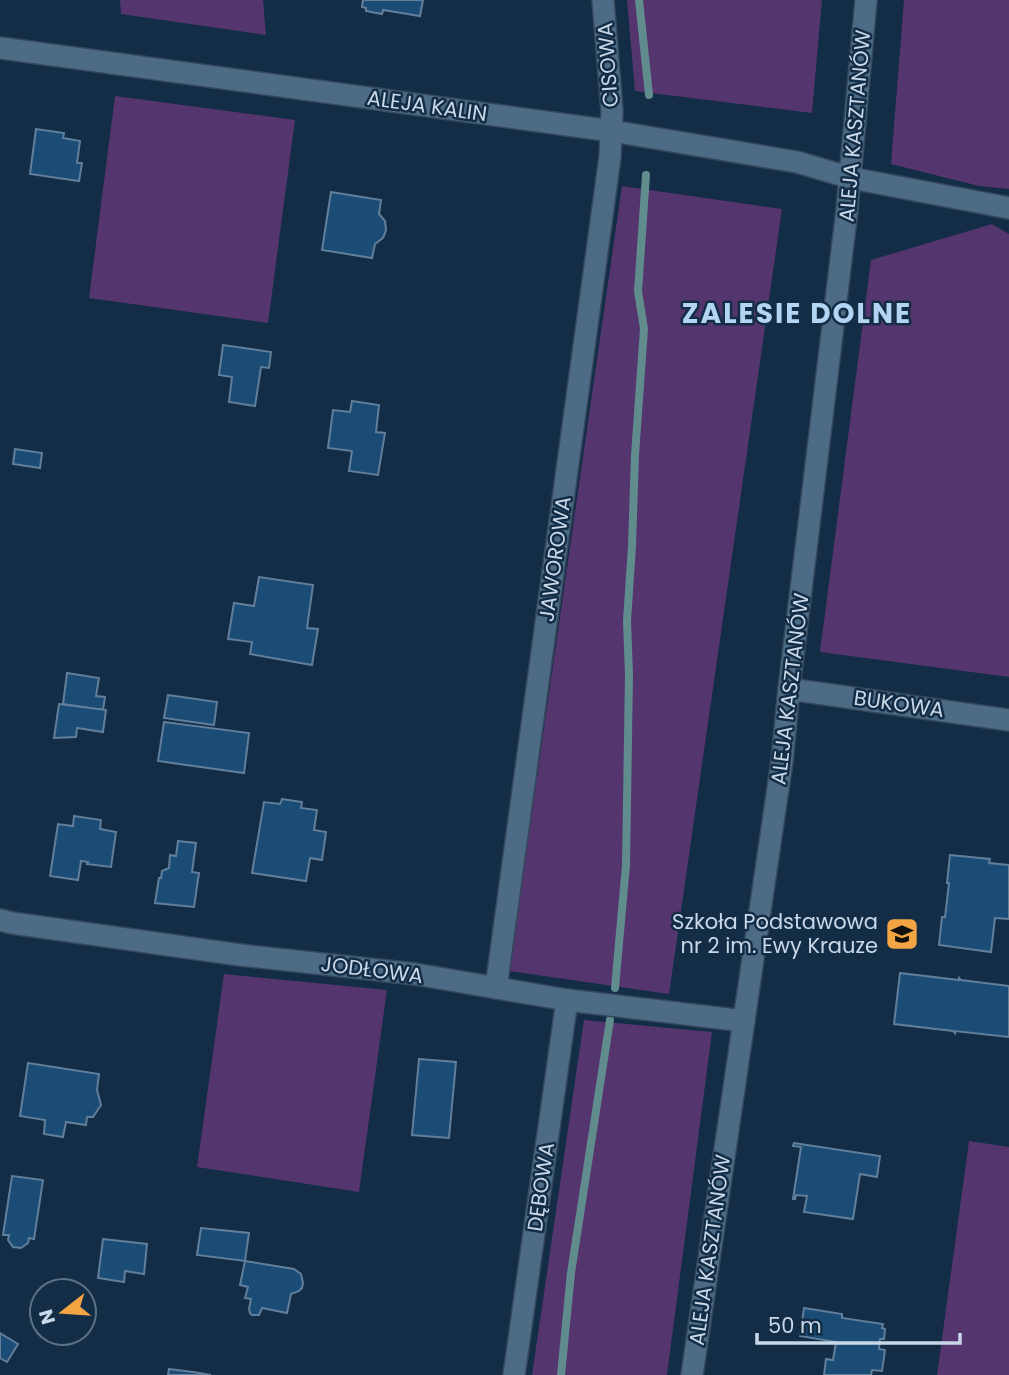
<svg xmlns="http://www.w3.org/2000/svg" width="1009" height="1375" viewBox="0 0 1009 1375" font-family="Poppins,sans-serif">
<rect width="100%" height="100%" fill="#122d45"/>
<g fill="#55356e">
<path d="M120,0h143l3,35 -145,-21z"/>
<path d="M627,0h195l-10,113 -177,-22z"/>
<path d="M904,0h105v189l-30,-3 -88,-22z"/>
<path d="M115,96l180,24 -27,203 -179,-25z"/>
<path d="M622,186l160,23 -113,785 -160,-23z"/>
<path d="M992,224l17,10v443l-189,-25 51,-392z"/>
<path d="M224,974l163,16 -28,202 -162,-25z"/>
<path d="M584,1020l128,12 -45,343h-135z"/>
<path d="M969,1141l40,6v228h-72z"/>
</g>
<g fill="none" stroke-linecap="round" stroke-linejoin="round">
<g stroke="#618c8e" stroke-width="8">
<path d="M639,0l10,95"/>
<path d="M615,988l11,-123 3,-190 -2,-54 5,-75 3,-91 9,-126 -6,-38 8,-116"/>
<path d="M561,1375l10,-102 39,-253"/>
</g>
</g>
<g fill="#1b4c76" stroke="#617e9b" stroke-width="2">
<path d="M363,0h60l-3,16 -37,-6 -1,4 -16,-3v-3l-4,-1z"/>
<path d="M36,129l28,4 -1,5 17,3 -3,22h5l-3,18 -49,-7z"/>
<path d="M331,192l50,8 -2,14 6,7 1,9 -3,8 -8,6 -3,14 -50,-8z"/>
<path d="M223,345l48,7 -2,16 -8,-1 -6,39 -26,-4 3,-25 -13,-2z"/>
<path d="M352,401l27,4 -3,27 9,1 -7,42 -29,-4 3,-20 -24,-3 5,-38 17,2z"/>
<path d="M15,449l27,4 -2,15 -27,-4z"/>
<path d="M259,577l54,8 -6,43 11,1 -6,36 -62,-11 2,-12 -24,-3 6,-36 20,3z"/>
<path d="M67,673l32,5 -3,18 9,1 -2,13 -40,-6z"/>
<path d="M168,695l49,7 -3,23 -50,-7z"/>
<path d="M59,704l47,6 -3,22 -26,-4 -1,9 -22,1z"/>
<path d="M164,722l85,11 -5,40 -86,-12z"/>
<path d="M282,799l20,3 -1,6 16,2 -3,20 12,2 -4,28 -12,-2 -4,23 -54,-8 12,-71 16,2z"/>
<path d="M74,816l27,4 -1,9 16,3 -5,35 -24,-3 1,-2 -7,-1 -3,19 -28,-4 8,-52 15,2z"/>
<path d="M178,841l18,2 -4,29 7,1 -5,34 -39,-4 4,-25h2l1,-7 7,-3 1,-13 6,1z"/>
<path d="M950,855l40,4 -1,4 20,2v54l-14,-1 -4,34 -52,-7 3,-28h3l4,-34h-2z"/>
<path d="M900,973l59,7v-2l2,2 48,6v51l-54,-6v2l-2,-2 -59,-7z"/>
<path d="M419,1059l37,3 -7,76 -37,-3z"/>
<path d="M28,1063l71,11 -2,16 4,15 -8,12h-6l-1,8 -20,-3 -3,15 -19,-3 1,-14 -25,-4z"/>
<path d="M794,1143l86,13 -3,21 -17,-3 -7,45 -49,-7 3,-16 -11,-1 -1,4h-2l8,-52 -8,-1z"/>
<path d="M12,1176l31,4 -9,59 -5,-1 -1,5 -7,5 -8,-1 -5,-7 1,-5h-6z"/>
<path d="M201,1228l48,5 -4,28 -48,-6z"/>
<path d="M103,1239l44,5 -3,30 -19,-3 -1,11 -26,-4z"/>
<path d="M245,1261l49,8 7,5 2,9 -1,5 -3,3 -8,3 -4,19 -25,-5 -3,7h-7l-2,-2 -1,-4 2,-10 -6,-1 3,-11 -8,-2z"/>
<path d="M804,1308l38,6v4l41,6 -1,4 3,1 -1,10h-4l-1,10 6,1 -3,21 -10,-1 -1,5h-47l2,-16 7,1 3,-18 -36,-6z"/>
<path d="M0,1333l18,11 -11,18 -7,-4z"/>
<path d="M169,1369l24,3 18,3h-43z"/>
</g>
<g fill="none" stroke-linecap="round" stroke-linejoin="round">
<defs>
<g id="minor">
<path d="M0,48l612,83 185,31 54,16 158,30"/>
<path d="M789,689l220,31"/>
<path d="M0,920l12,3 228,32 175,19 152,26 177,21"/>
<path d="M496,988l114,-831 2,-46 -9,-111"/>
<path d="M514,1375l53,-375"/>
<path d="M692,1375l90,-614 7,-72 58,-479 19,-210"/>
</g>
</defs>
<use href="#minor" stroke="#34485c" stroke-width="24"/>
<use href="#minor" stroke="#4e6b86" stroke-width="21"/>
</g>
<defs>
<symbol id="school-square" viewBox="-11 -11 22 22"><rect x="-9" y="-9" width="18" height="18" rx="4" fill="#f3a443" stroke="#122d45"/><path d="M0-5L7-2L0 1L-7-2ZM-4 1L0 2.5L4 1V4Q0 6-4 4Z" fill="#111"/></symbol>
</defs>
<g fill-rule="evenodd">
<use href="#school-square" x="883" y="915" width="38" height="38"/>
</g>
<g text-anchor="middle" stroke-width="5" stroke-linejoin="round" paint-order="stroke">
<g font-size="21" fill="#c9d8e8" stroke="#122d45">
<text transform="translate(608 65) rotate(-94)" y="7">CISOWA</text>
<text transform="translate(427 106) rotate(8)" y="7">ALEJA KALIN</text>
<text transform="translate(855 126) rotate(-85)" y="7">ALEJA KASZTANÓW</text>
<text transform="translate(555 559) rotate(-82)" y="7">JAWOROWA</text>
<text transform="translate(790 689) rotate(-83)" y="7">ALEJA KASZTANÓW</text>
<text transform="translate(899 704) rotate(8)" y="7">BUKOWA</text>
<text transform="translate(372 970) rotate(7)" y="7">JODŁOWA</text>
<text transform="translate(541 1187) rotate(-82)" y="7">DĘBOWA</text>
<text transform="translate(710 1250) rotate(-82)" y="7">ALEJA KASZTANÓW</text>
</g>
<g font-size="21" fill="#c9d8e8" stroke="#122d45" text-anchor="end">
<text x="878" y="929">Szkoła Podstawowa<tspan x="878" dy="24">nr 2 im. Ewy Krauze</tspan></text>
</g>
<g font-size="28" font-weight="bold" letter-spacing="2" fill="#b4d4f3" stroke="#122d45">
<text x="797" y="323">ZALESIE DOLNE</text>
</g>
</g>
<g transform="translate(63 1312) rotate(253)"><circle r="33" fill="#122d45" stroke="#5b7186" stroke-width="2"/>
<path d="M0-5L12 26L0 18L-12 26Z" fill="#f3a443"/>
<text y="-10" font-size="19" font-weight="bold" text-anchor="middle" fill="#c9d8e8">N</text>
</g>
<path d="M757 1333v10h203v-10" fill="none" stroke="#c9d8e8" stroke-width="3.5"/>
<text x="768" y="1333" font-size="21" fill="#c9d8e8" stroke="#122d45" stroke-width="5" paint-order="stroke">50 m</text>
</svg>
